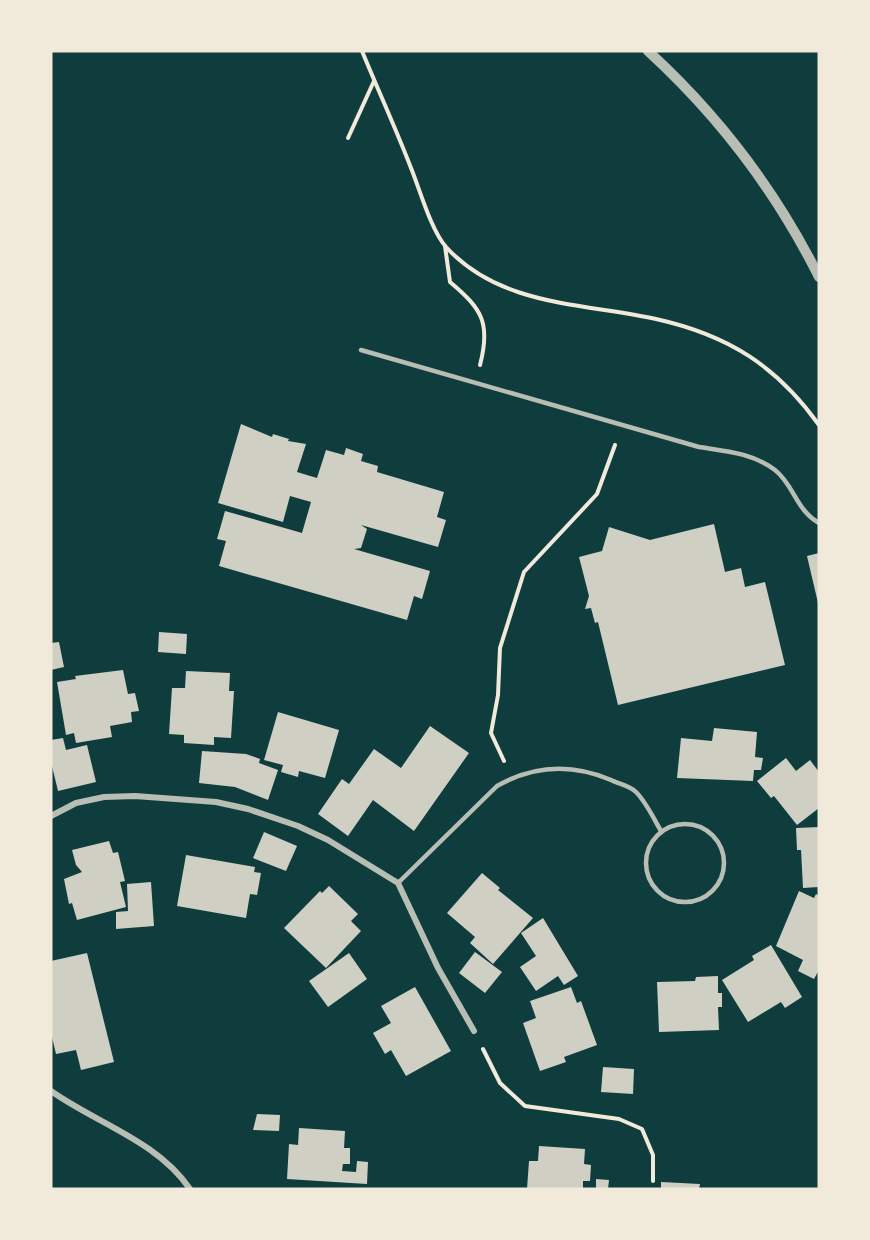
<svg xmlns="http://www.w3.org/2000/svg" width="870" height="1240" viewBox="0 0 870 1240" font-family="Rubik,sans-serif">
<rect width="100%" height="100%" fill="#0f3d3e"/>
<g fill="#cfcfc3">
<path d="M241,424l31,13 1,-3 16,5 -1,2 18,3 -9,28 20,6 9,-28 18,5 2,-7 17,6 -2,7 17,5 -1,6 67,20 -7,25 9,3 -8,27 -77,-22 6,4 -6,19 -7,1 76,22 -8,28 -8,-3 -7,24 -188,-54 7,-25 -9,-2 8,-28 77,22 9,-31 -21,-6 -7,26 -65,-19z"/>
<path d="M714,524l11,48 16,-4 4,19 20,-5 20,83 -167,40 -20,-83 -3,1 -4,-15 -6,1 4,-13 -10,-39 23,-6 7,-24 41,13z"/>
<path d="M819,553v50h-1l-11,-47z"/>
<path d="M159,632l28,2 -1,20 -28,-2z"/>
<path d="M59,642l5,25 -13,3v-27z"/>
<path d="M123,670l5,24 7,-1 4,18 -8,1 1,10 -22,4 2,11 -36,6 -2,-10 -8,2 -9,-53 19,-3 -1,-3z"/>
<path d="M186,671l44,2 -1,18h5l-3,47 -17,-1v8l-30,-2v-8l-15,-1 3,-46h13z"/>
<path d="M278,712l61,18 -14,48 -26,-7 -1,6 -17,-5 2,-7 -19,-5z"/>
<path d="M430,726l39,27 -55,78 -41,-31 -25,36 -30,-22 24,-35 7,5 25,-35 27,19z"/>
<path d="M714,728l43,4 -2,25 8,1 -2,12h-7l-1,11 -76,-3 4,-40 31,3z"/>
<path d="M63,738l3,12 21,-5 9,37 -38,9 -7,-29v-22z"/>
<path d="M202,751l44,3 14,5 -1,4 19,7 -10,30 -33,-13 -36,-4z"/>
<path d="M786,758l10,13 14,-11 9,12v36l-22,17 -23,-29 -3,2 -14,-17z"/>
<path d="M819,827v60l-16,1 -2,-38h-4l-1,-22z"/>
<path d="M264,832l33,14 -11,25 -33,-13z"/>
<path d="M109,841l4,12 5,-1 7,29 -5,1 6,25 -49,13 -5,-17 -3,1 -5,-25 18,-7 -6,-7 -4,-15z"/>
<path d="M186,855l69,12 -1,5 7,1 -4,22 -7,-1 -4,24 -69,-12z"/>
<path d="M482,873l18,15 -2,2 35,28 -40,46 -23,-21 5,-6 -28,-24z"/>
<path d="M151,882l3,44 -38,3v-17l12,-1 -1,-27z"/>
<path d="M329,886l29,28 -7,7 10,10 -35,37 -42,-40 36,-37 2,2z"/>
<path d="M799,891l15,7 2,-4 3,2v74l-5,9 -16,-8 5,-11 -27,-14z"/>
<path d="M543,918l35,58 -14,9 -6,-9 -22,15 -16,-24 16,-11 -15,-23z"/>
<path d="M771,945l31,52 -17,11 -4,-6 -33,20 -26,-42 32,-20 -2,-4z"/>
<path d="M475,952l27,20 -17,21 -26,-20z"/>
<path d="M87,953l27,109 -33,8 -5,-20 -20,4 -5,-21v-72z"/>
<path d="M349,953l18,26 -39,28 -19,-26z"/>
<path d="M718,976v17h4v14h-4l1,23 -60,2 -2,-50 38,-1 1,-4z"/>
<path d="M415,987l36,64 -45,25 -15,-26 -6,4 -12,-21 18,-10 -10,-17z"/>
<path d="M571,987l6,16 4,-2 16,44 -33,12 2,5 -26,9 -17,-48 13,-5 -6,-17z"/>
<path d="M603,1067l31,2 -1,25 -32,-2z"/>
<path d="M257,1114l23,1 -1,16 -26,-1z"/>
<path d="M299,1128l46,3 -1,17h6v16h-7l-1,7 14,1 1,-11 11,1 -1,22 -80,-5 2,-35 9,1z"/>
<path d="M539,1146l46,3 -1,15 7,1 -1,16h-7v8h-56l2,-28h9z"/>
<path d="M596,1179l13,1 -1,9h-12z"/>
<path d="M661,1182l39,2 -1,5h-38z"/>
</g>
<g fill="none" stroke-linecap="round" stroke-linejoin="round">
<g stroke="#f1e9da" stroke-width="4">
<path d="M362,51c16,39 34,78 49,117 9,22 20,62 35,79 55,60 138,56 210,72 72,16 121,47 163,106"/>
<path d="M348,138l26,-57"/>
<path d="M445,246l5,36c32,27 41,41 30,83"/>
<path d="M504,761l-13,-28 7,-38 2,-47 24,-76 73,-78 18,-49"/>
<path d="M483,1049l17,34 25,23 94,13 23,10 11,26v26"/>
</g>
<g stroke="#b8beb3" stroke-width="4.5">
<path d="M361,350l338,97c26,4 54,6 76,23 19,15 21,40 44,53"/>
<circle cx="685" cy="863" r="39"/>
<path d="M398,883l99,-97c37,-21 74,-23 114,-6 8,4 19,6 25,12 10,10 18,27 25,39"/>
</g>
<g stroke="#b8beb3" stroke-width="6">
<path d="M51,816l25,-13 28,-6 31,-1 81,6 32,7 50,17 30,14 70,43 40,85 36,63"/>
<path d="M51,1091c47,33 106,50 139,98"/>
</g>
<path stroke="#b8beb3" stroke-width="10" d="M648,51c70,64 128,140 171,226"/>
</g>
<rect width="870" height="1240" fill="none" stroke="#f1e9da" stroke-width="105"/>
</svg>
